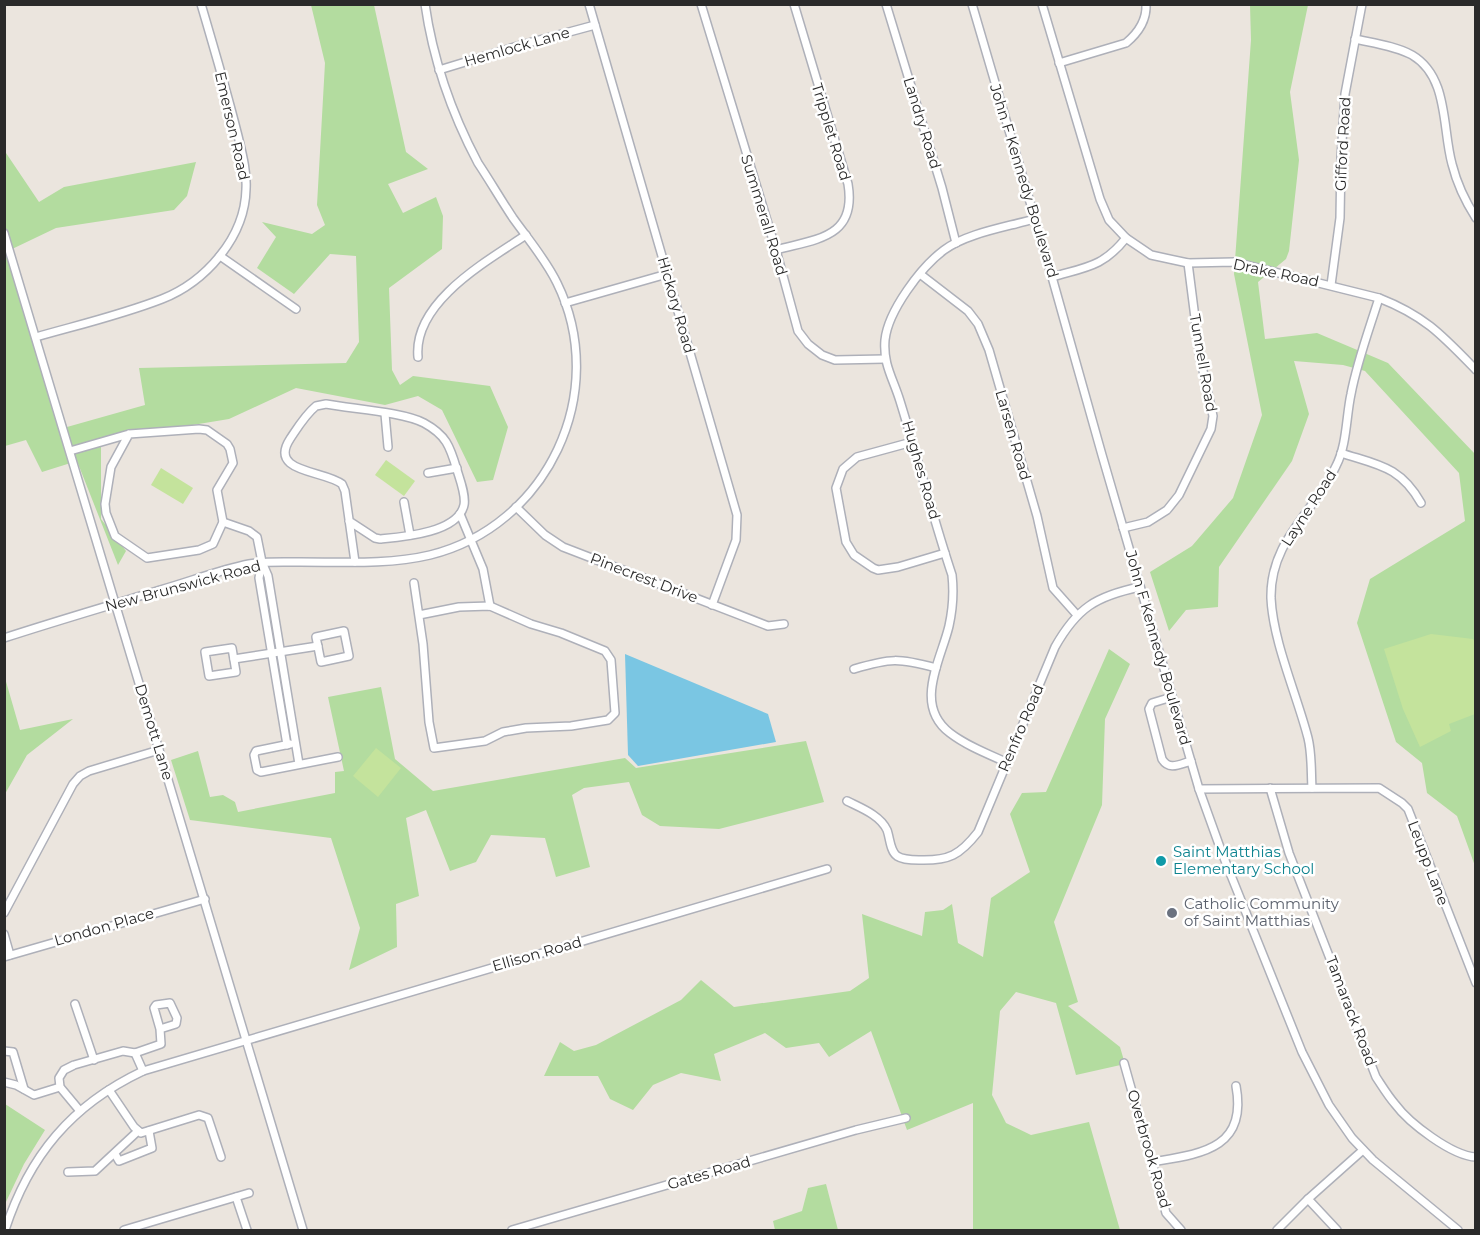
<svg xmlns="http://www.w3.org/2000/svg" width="1480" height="1235" viewBox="0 0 1480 1235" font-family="Montserrat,sans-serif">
<rect width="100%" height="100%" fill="#ebe5de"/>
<g fill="#b3dc9f">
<path d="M311,5h63l32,147 22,17 -40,15 15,29 33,-16 7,19 -1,33 -53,39 3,82 8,15 13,-9 77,10 18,41 -15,53 -16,2 -35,-72 -24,-14 -33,9 -89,-17 -67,31 -128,21v79l25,32 -8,14 -41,-104 -35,11 -16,-32 -21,6 -1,-296 35,52 25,-15 132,-25 -9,34 -13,14 -118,18 -46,22 57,177 78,-22 -6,-37 207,-5 13,-21 -3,-86 -26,-2 -36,40 -37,-26 19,-31 -14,-15 50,12 13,-9 -8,-20 8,-142z"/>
<path d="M1250,5h58l-18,87 9,68 -10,91 -3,8 -28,23 7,57 52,-6 71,30 87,91v412l-18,-50 -30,-23 -5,-30 -26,-21 -39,-119 13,-44 95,-58 -6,-48 -94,-102 -22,-6 -49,-4 15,53 -17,47 -73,106 -1,40 -32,3 -17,21 -19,-59 42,-26 41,-48 29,-83 -28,-141 17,-234z"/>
<path d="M1109,649l21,15 -25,55 -3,86 -48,117 24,80 -10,4 52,41 5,17 -49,11 -20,-72 -40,-11 -16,19 -8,84 14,28 25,12 58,-13 31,108h-147v-127l-66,27 -36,-99 -42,26 -10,-14 -33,5 -21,-15 -51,21 7,27 -40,-8 -28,12 -20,25 -23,-11 -12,-23h-54l16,-34 14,9 22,-6 85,-45 20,-20 33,27 116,-16 19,-13 -7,-64 60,22 3,-24 18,-2 9,-6 6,39 25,14 8,-59 39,-26 -20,-58 12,-21 24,-1z"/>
<path d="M5,678l15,52 53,-11 -46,36 -22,39z"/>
<path d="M381,687l14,72 38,32 192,-33 11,10 170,-27 18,61 -105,27 -59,-3 -18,-11 -13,-33 -45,6 -12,7 18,72 -34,10 -11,-39 -54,-3 -15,27 -26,9 -24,-61 -20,8 13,78 -23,8 1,43 -48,23 11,-42 -29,-90 -141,-18 -19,-60 27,-9 12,46 13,-2 12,7 3,10 97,-19v-21l9,-1 -16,-74z"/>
<path d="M5,1104l40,26 -21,34 -19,40z"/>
<path d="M826,1184l12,46h-63l-2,-9 29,-10 6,-23z"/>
</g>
<g fill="#c4e39c">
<path d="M386,460l29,21 -11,15 -29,-21z"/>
<path d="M161,468l32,20 -10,16 -32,-19z"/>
<path d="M1431,634l42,5 2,3v72l-26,10 2,7 -31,16 -17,-38 -19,-60z"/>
<path d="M376,748l25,20 -23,29 -25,-21z"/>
</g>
<path fill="#7ac6e3" d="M625,654l143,60 8,28 -138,24 -10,-11z"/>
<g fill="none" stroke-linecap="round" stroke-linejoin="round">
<defs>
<g id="minor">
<path d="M589,4l148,511 -1,25 -24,65"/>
<path d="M701,4l75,246 22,81 10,13 14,11 13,5 50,-1"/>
<path d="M886,4l56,184 14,55"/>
<path d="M972,4l80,273 50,178 97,334 23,64 80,199 27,53 23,33 21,22 85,70"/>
<path d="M1042,4l58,195 9,21 17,18 25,17 37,8 46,-1 145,36c46,18 63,37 97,72"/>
<path d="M1355,39c18,4 41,7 57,16 37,22 30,73 40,109 5,20 13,37 24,54"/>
<path d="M1059,63l67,-20c12,-10 21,-22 20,-39"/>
<path d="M439,70l82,-25 74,-20"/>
<path d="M4,233l299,997"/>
<path d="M776,250c40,-11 81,-12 72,-66l-54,-180"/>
<path d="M220,256l76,53"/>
<path d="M920,274l48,37 10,13 11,26 48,166 16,72 24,27"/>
<path d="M1052,277c34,-10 51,-10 74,-39"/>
<path d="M1331,285l9,-67 1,-60 4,-64 17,-90"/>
<path d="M565,303l102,-29"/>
<path d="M36,337c42,-12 85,-22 126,-38 43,-17 83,-61 84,-110 1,-18 -4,-36 -8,-53 -11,-44 -24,-88 -37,-132"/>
<path d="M418,357c-5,-55 69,-96 108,-122"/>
<path d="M385,414l3,33"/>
<path d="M912,442l-55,15 -14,12 -7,19 10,54 8,13 19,13 5,2 20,-3 47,-14"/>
<path d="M70,451l59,-17 70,-5 8,1 20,14 3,5 3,14 -16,27 6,32 -10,22 -14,6 -52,8 -32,-22 -9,-23 -1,-9 6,-37 18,-33"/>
<path d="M1341,453c37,12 59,13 80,50"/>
<path d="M428,473l29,-5"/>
<path d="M404,502l6,33"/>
<path d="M516,507l29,28 18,12 205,79 16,-2"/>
<path d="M460,514l23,55 7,37"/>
<path d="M349,521l26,17 5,1c22,-2 78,-6 84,-34 2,-10 -4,-25 -7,-35 -7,-24 -11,-35 -33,-47 -21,-11 -72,-14 -98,-19l-10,2c-11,9 -18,21 -26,33 -22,34 34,31 52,45l3,7 10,71"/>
<path d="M223,522l26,9 8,6 5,25 6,14 31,188"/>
<path d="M1123,528l25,-6 19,-12 12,-15 32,-66 2,-13 -13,-59 -12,-94"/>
<path d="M262,562l-3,16 28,167"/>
<path d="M414,583l9,61 6,78 5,26 51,-7 18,-9 23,-4 45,-2 37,-6 7,-7 -4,-53 -6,-9 -44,-18 -30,-9 -41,-18 -31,1 -40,8"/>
<path d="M344,631l5,25 -28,6 -5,-25z"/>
<path d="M4,638c52,-17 104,-32 156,-48 29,-8 59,-20 89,-26 17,-3 34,-2 51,-2 43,0 88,3 130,-7 117,-29 181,-162 127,-272 -11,-23 -29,-44 -44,-65 -12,-18 -23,-37 -35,-55 -26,-49 -45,-103 -53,-159"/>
<path d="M232,648l4,24 -27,4 -4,-24z"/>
<path d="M234,659l84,-13"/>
<path d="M854,669c37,-11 44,-11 82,-1"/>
<path d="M1172,697l-20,6 -3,6 13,50c7,12 18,5 29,2"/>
<path d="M290,744l-34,7 -2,4 3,15 4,2 77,-15"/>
<path d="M1008,763c-20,-9 -41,-17 -58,-30 -37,-28 -9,-73 -1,-107 4,-18 5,-33 3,-51 -19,-57 -34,-116 -52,-174 -7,-23 -17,-36 -15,-61 3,-29 36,-73 59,-90 23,-17 63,-23 90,-31"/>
<path d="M1270,788l19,65 87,224c6,9 12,19 19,27 14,19 57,52 81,53"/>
<path d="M1312,788c-1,-16 0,-34 -4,-50 -11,-43 -35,-96 -37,-140 -1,-58 43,-85 65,-132 11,-21 10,-49 15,-72 6,-32 18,-64 28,-96"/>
<path d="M1199,789l180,-1 23,15 6,6 68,174"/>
<path d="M847,801c14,7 33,14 40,29 3,8 3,21 10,26 6,4 15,4 22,4 30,1 41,-5 59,-28l77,-185c22,-39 41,-51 85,-60"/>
<path d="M4,913l69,-129 7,-8 9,-5 70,-21"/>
<path d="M4,934l6,21"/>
<path d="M4,957l201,-58"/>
<path d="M75,1004l19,56"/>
<path d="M4,1051l9,1 11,37"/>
<path d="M135,1053l8,18"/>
<path d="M1124,1063l42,150 15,17"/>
<path d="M4,1082l12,3 18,10 26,-8"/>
<path d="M109,1090l25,37 7,6 58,-18 9,3 13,39"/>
<path d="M80,1111l-20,-24 -1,-9 5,-8 10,-5 49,-14 12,2 26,-9 -1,-15 -6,-21 2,-3 14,-2 7,15 -1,6 -16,5"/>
<path d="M115,1154l4,7 33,-13 -3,-17"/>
<path d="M1152,1162c47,-8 96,-12 84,-76"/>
<path d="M68,1172l27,-1 43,-40"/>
<path d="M236,1197l11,33"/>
<path d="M1308,1199l29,31"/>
<path d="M5,1230c24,-74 66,-125 138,-159l684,-202"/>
<path d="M124,1230l125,-37"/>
<path d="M512,1230l344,-100 50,-12"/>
<path d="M1277,1230l31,-31 55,-49"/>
</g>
</defs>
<use href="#minor" stroke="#aeb0b9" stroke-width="10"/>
<use href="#minor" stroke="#fff" stroke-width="7"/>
</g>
<circle fill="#0f9aa8" stroke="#fff" stroke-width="2" cx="1161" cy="861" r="6"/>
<circle fill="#6b7280" stroke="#fff" stroke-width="2" cx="1172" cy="913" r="6"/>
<g text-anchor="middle" stroke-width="5" stroke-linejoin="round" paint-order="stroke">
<g font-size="15" fill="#2a2a2a" stroke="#fff">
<text transform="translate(517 47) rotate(-16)" y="5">Hemlock Lane</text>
<text transform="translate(922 123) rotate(73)" y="5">Landry Road</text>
<text transform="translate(232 126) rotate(77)" y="5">Emerson Road</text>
<text transform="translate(831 132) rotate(73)" y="5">Tripplet Road</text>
<text transform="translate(1343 144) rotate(-87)" y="5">Gifford Road</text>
<text transform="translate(1024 181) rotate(73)" y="5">John F Kennedy Boulevard</text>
<text transform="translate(764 215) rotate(73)" y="5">Summerall Road</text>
<text transform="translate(1276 273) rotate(12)" y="5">Drake Road</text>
<text transform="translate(676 305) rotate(74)" y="5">Hickory Road</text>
<text transform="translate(1203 363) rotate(80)" y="5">Tunnell Road</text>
<text transform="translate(1013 435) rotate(74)" y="5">Larsen Road</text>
<text transform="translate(921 470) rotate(74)" y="5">Hughes Road</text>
<text transform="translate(1309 508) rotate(-57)" y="5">Layne Road</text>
<text transform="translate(644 578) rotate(21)" y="5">Pinecrest Drive</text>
<text transform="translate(183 586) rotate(-15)" y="5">New Brunswick Road</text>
<text transform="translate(1158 648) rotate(74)" y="5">John F Kennedy Boulevard</text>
<text transform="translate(1021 728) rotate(-67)" y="5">Renfro Road</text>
<text transform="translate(154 732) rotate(73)" y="5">Demott Lane</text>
<text transform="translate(1428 863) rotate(69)" y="5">Leupp Lane</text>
<text transform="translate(104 927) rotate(-16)" y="5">London Place</text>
<text transform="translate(537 954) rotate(-16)" y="5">Ellison Road</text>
<text transform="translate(1351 1011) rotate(69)" y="5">Tamarack Road</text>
<text transform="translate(1149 1149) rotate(74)" y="5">Overbrook Road</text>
<text transform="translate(709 1173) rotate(-16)" y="5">Gates Road</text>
</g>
<g font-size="15" fill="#0d838f" stroke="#fff" text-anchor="start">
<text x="1173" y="857">Saint Matthias<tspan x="1173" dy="17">Elementary School</tspan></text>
</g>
<g font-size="15" fill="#5b616d" stroke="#fff" text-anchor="start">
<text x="1184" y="909">Catholic Community<tspan x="1184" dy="17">of Saint Matthias</tspan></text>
</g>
</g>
<rect width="1480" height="1235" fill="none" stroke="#2a2a2a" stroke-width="12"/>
</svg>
